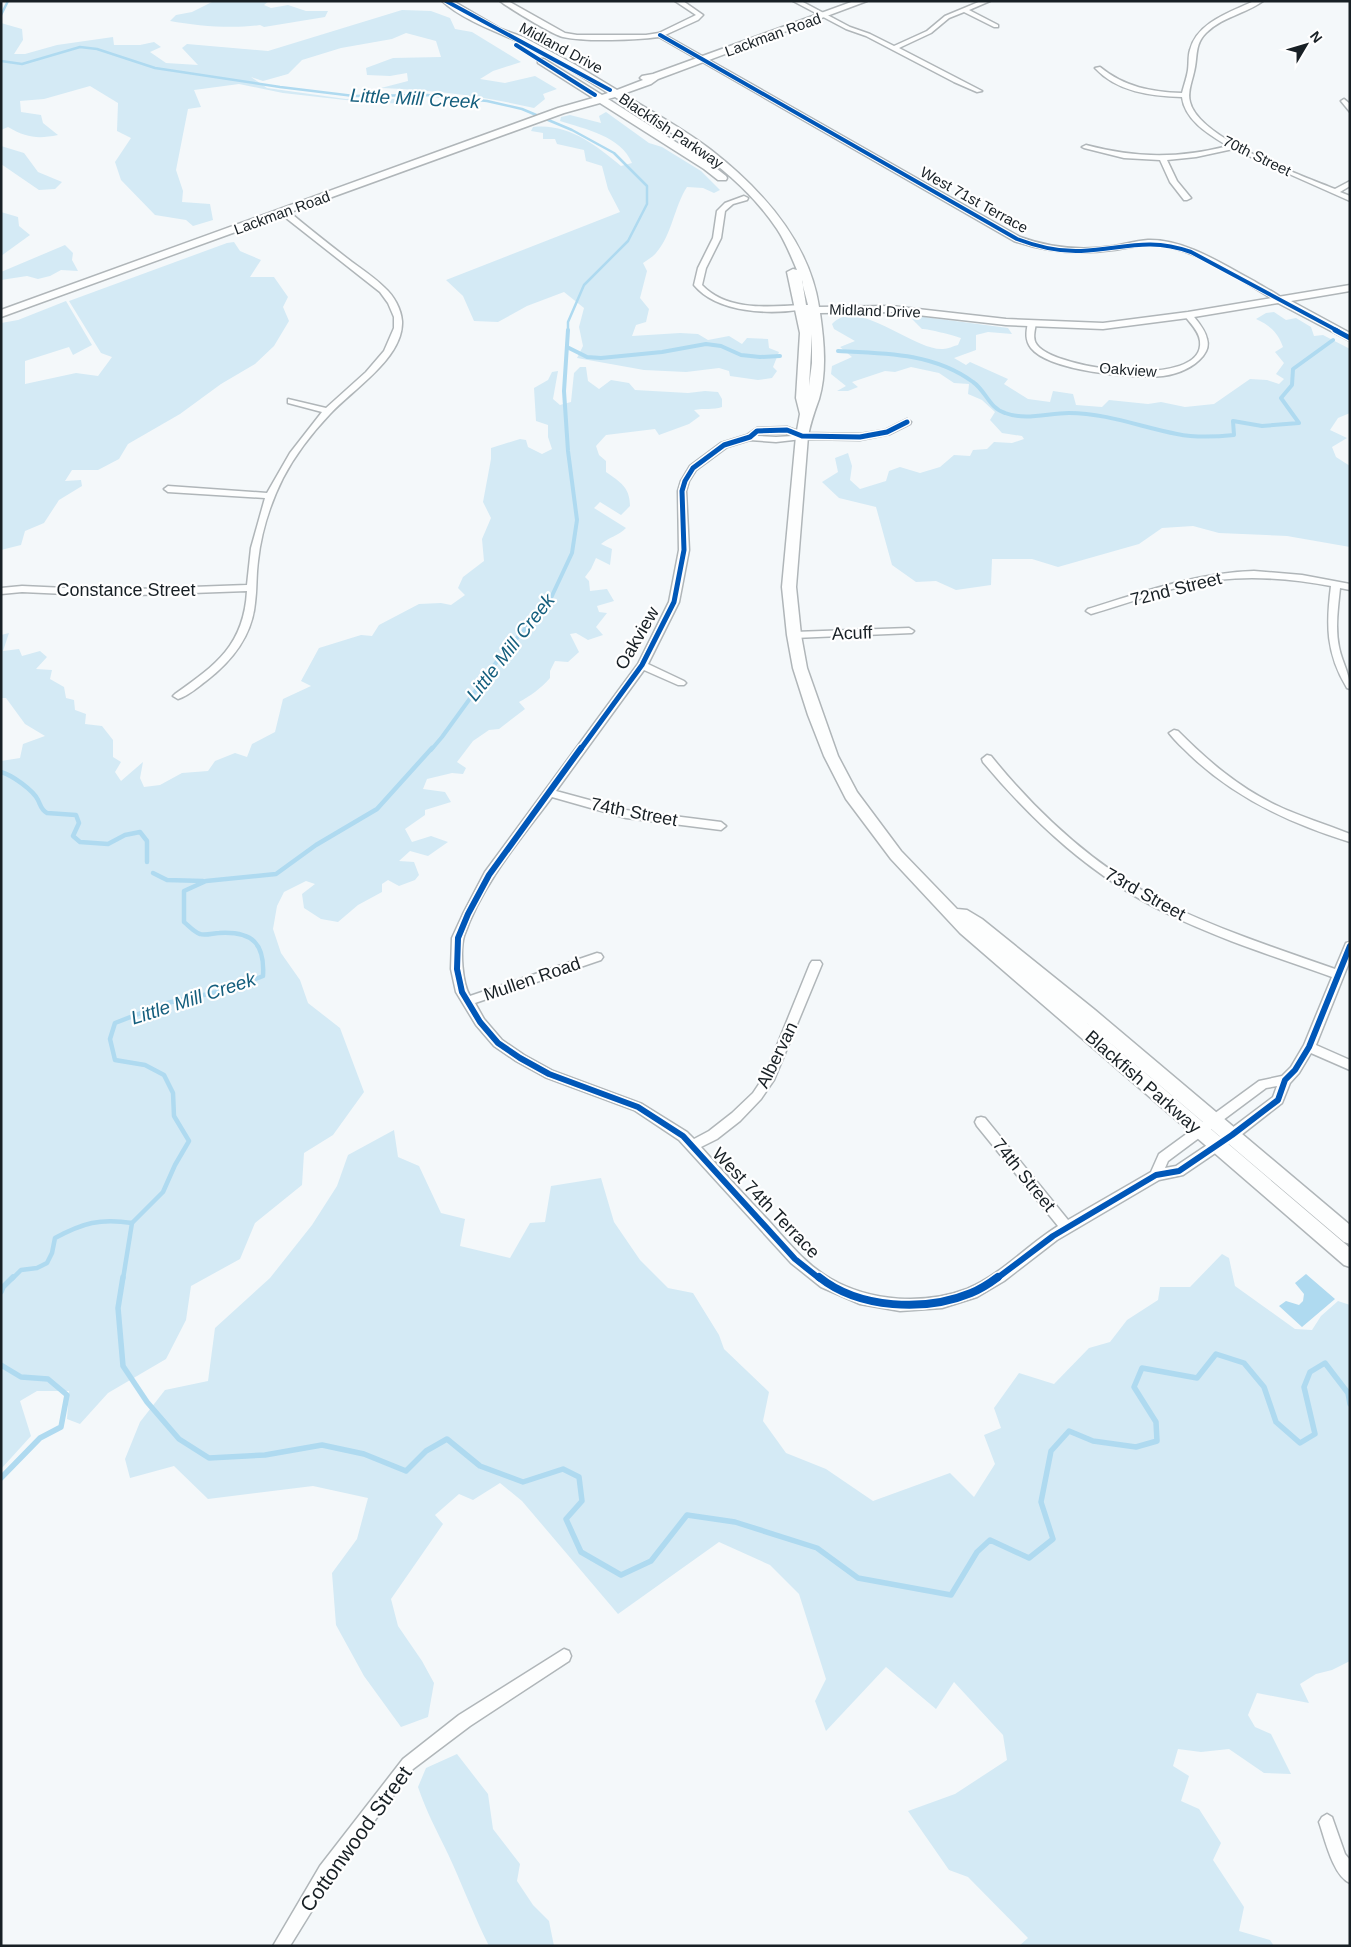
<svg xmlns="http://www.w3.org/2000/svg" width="1351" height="1947" viewBox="0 0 1351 1947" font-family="Helvetica,sans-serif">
<rect width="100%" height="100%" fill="#f4f8fa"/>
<g fill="#d4eaf5">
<path d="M214,1h55l-5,4 7,3 17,-3 18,6h22l-3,6 -61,10 -4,-2c-27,4 -63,1 -90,-4l6,-6 16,-3z"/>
<path d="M402,10l29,1 19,7 5,11 17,3 49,30 -28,9 -13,8 25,4 30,-7 22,13 -14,5 2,5 -11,9c-51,-12 -101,-18 -153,-20l27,-7 -1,-8 -17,3 -23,-1 -1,-7 27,-10 48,-1 -5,-16 -30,-8 -14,6 -51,9 -39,12 -14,14 -25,7 -12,-4 16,11 79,11 29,-2 36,4 5,4 -71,-5 -62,-7 -44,-9 -45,6 7,17 -13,2 -12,61 7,21 -1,11 28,2 3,16 -20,6 -7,-6 -31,-5 -34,-35 -6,-18 16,-24 -14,-7 1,-28 -28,-17 -46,13 -24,2 1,11 20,3 2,8 15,12c-20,4 -31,3 -50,-8l-7,3v-107l21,6 1,11 -9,14h11l32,-9 56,-8 1,8h26l14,-3 7,5 -11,5 16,11 32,2 -16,-17 5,-4 81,7z"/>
<path d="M606,112l43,31 13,4 39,24 19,19 -6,3 -11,-5 -16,-1c-13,20 -15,48 -31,66 -3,4 -9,7 -13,10l4,8 -7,27 9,11 -3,13 -10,3 -4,11 48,-3 18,1 10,6 21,-4 13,8 5,-6 21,1 1,9 10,4 -6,15 4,4 -5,7 -14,2 -28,-4 -1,-5 -10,-3 -33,4 -42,-2 -67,-12 6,-12 -4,-19 5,-19 -20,-16 -37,14 -29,16 -24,-1 -11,-25 -17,-16 174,-68 -12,-23 -6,-23 -16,-5 -2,-11 -27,-6 -2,-5h-12v-6l-12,-2 2,-4c35,-4 63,18 88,39l11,-3c-11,-27 -47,-34 -72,-42l1,-4 9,-2 31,8 -2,-7z"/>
<path d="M1,146l23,7 14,19 24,10 -7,7 -16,1 -38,-26z"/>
<path d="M1,212l17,5 1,9 11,9 -29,21z"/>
<path d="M234,242l6,9 21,9 -11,17h24l14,20 -5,10 6,14 -15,25 -19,18 -34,20 -41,30 -52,30 -9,15 -21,11h-26l-7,11 16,-1 1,6 -23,14 -15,23 -19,8 -4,14 -20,5v-227l17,-3 48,-19 26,44 -19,10 -4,-8 -44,14v23l51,-11 22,3 14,-19 -11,-4 -32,-52 158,-58z"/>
<path d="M65,245l8,8 -1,7 6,11 -17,-1 -11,6 -12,3 -11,-3 -26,4v-8z"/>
<path d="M1274,312l12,8 10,-2 15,9 3,9 9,-1 27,14v64l-12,5 -8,12 17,8 -15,9 4,10 14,9v81l-63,-11 -68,-3 -26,-7 -31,2 -23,16 -81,23 -26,-8h-40l-1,26 -35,5 -20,-9 -20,1 -24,-17 -16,-58 -37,-9 -17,-16 16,-10 -3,-14 13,-5 4,13 -2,14 10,9 26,-8 3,-10 11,-4 20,6 20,-6 14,-12 16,1 3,-6 14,-1 7,-7 18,1 12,-4 -2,-3 -20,-3 -12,-13 5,-8 -13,-12 -14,-6 1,-10 -15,-1 -15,-10 -28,-6 -16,5 -10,-1 -33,11 6,5 -10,4h-11l9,-5 -15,-12 1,-8 20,-9 -12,-10 15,-6 -21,-12 -2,-5c26,-28 81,27 111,25 5,0 10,-3 15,-4l3,-7c-9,-3 -32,-9 -39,-9l-10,-10 5,-3 91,12 4,6 -24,-2 -12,3v15l-22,8 12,7 4,-3 38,17 -4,5 24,15 22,3 3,-11 20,3 3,11 26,2 7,-7 39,4 13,-2 24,5 29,-3 36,-25 17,1 12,4 5,-5 -8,-5 8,-11 -9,-11 8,-5c-5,-15 -14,-22 -27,-28l10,-6z"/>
<path d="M580,367h6l2,14 11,8 12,-9 18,3 6,7 53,3 17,-2 13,1 4,7v8c-9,3 -18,1 -28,3l6,6 -11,8 -30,11 -4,-6 -49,6 -10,11 3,9 7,6v11c14,10 24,15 24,34l-9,9 -21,-13 -6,6 32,20c-8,8 -17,9 -25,16l11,5 -2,16 -14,-7 -5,11 -6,8 4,4 1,10 17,-2 7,12 -17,5 2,6 8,1 -11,14 7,8 -15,5 -12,-7 -6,1 9,18 -11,10 -13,-1 -5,10v7c-10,11 -18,17 -31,24l6,7 -26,20 -10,1 -16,11 -16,21 9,6 -3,6 -11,-1 -25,6 -4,10 22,3 6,10 -26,8v5l-20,14 7,13 19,-6 17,6 -20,14 -18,-5 -11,10 15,1 5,13 -4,5 -16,6 -11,-6 -6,4v8l-24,13 -20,17 -17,-3 -17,-11 -2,-14 13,-10 -9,-3 -22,11 -7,14 -4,23 8,24 19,27 8,23 32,25 24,64 -31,43 -29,18 -2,32 -47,38 -15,36 -49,27 -5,34 -20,39 -58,34 -28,31 -13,-5 2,-28h-32l-17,10 11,35 -30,33v-708l19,-3 3,-14 22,-8 -20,-12 -19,-26h-5v-63l8,-2 -6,18 16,-2 3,7 18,-5 7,6 -11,12 16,1 -2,9 14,8 2,11 8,2 1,10 11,4 -1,10 17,2 11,14v17l8,5 -6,10 6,9 22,-19 -3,16 4,9 16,-2 22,-12 26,-2 7,-10 20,-8 12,4 5,-13 23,-12 8,-33 28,-13 -10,-5 18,-33 42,-13 11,1 7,-11 40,-21 22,-1 10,2 14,-10 -7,-7 5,-11 21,-16 -2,-22 9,-21 -8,-16 8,-43v-11l29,-9 6,1 2,7 14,7 10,-5 -4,-12v-12l-12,-4 -2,-33 14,-8 4,-8 6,-1 -5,28 7,6 11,-3 3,-29z"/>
<path d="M394,1130l4,27 21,9 22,47 24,6 -5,27 50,12 20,-35 15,-1 6,-36 50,-8 13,44 26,38 28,28 25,5 26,42 5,14 45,43 -6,29 23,32 40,16 47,32 77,-28 24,24 21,-33 -11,-29 17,-7 -7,-20 25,-35 35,11 35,-36 21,-6 17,-22 31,-20 2,-13h30l32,-33 7,4 6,28 60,43 17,1 9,-14 17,-15 12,4v356l-18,9 -16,4 -16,10 9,19 -52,-10 -9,22 7,12 16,7 20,40 -27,-1 -35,-24 -28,3 -23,-3 -5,17 16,10 -8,25 18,8 22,34 -8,17 31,47 -5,24 31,9 4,6h-255l9,-8 -60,-61 -19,-7 -41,-59 47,-17 52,-34 -4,-25 -49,-53 -18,27 -50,-42 -60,64 -11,-30 11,-22 -27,-85 -29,-29 -51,-23 -101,72 -96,-113 -22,-18 -27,17 -14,-6 -24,21 8,9 -52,75 7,27 24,35 12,22 -6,34 -27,10 -37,-51 -28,-51 -4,-52 25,-34 11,-41 -55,-12 -105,13 -34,-33 -44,12 -5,-19 15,-37 25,-32 43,-9 7,-53 55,-50 42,-53 25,-39 11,-31z"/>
<path d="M457,1754l31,40 5,35 27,35 -3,17 16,24 16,16 5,25h-65c-15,-30 -27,-62 -41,-92 -11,-23 -22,-43 -30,-67l8,-19z"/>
</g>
<path fill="#afdaf0" d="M1306,1274l29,25 -33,28 -23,-21 7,-5 13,4 4,-4 1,-7 -9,-11z"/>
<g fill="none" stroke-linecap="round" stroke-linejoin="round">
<g stroke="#afdaf0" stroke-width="2.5">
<path d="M1,15l7,-14"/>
<path d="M1,61l21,3 58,-17 17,2 58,19 125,19 74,9 73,-1 60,6 35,8 50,21 42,23 33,33v18l-19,37 -44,44 -16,37v9"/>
</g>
<g stroke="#afdaf0" stroke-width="4">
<path d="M567,347l20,10 14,1 61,-6 44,-8 15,2 20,9 19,2 20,-1"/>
<path d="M838,351c47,2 96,2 135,31 13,9 16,26 32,31 21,8 43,0 64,0 37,0 72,14 108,21 19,4 38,3 57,1l-1,-14 29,5 37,-3 -18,-25 11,-13 1,-16 40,-29"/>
<path d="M431,750l11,-13 56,-77 52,-60 22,-47 5,-33 -9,-69 -4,-60 4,-61"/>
</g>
<g stroke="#afdaf0" stroke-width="4.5">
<path d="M1,772c11,3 32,18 37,28 3,6 3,10 9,13l29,2 3,8 -6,13 7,6 28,2 17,-9 15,-3 7,9v21"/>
<path d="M153,873l14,7 36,1"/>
<path d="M12,1279l9,-9 16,-2 10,-5 5,-10 3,-15c28,-15 45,-20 77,-15l31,-31 12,-27 14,-24 -15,-25 -1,-23 -9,-18 -19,-10 -30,-5 -5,-21 5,-16 52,-20 64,-14 32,-13c2,-32 -10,-45 -44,-43 -5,0 -14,3 -19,1 -6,-2 -12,-9 -16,-12v-31l22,-10 70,-7 40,-29 61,-36 55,-61"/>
<path d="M123,1279l9,-56"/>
</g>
<g stroke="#afdaf0" stroke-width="5.5">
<path d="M123,1277l-5,31 5,58 24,36 32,37 30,19 56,-3 57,-10 42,9 42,17 20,-20 21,-12 33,27 43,16 40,-13 16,8 3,24 -16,18 15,33 40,23 30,-14 36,-46 48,7 82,26 41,30 93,17 26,-43 13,-12 39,18 24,-19 -12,-37 10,-51 18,-20 24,10 43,6 21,-6 -1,-19 -22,-35 8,-19 55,10 19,-24 28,9 20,24 12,35 24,21 15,-9 -11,-47 6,-15 15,-9 23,30 2,11"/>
<path d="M1,1292l2,-5 10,-10"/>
<path d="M1,1365l20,12 27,2 19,16 -6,32 -21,11 -39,40"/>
</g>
<defs>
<g id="street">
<path d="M500,1h8l57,32 12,2h69l13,-2 37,-18 -21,-14h8l20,14 -5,5 -33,15 355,202c30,11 62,14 94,9 11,-2 22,-5 34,-6 37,-1 74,24 106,41 9,6 21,11 29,18l-7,2c-36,-21 -75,-50 -118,-56 -15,-2 -30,3 -45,5 -34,5 -67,2 -99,-9l-355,-204c-23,3 -74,5 -96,0 -10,-2 -54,-29 -63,-36z"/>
<path d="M793,1h8l49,26 20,7 24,12 33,-15 18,-15 36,-15h9l-21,9 29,15v2h-4l-30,-15 -15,6 -18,15 -32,15 83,43 -5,1 -23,-10 -88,-46 -20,-7z"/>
<path d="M1254,1h9c-18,13 -41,16 -57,32 -12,12 -8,24 -12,39 -2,10 -7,20 -4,30 9,37 111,73 145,87l15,-8v5l-10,6 10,4v5l-117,-52 -37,8 -29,3 10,21 14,17 -4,2h-3l-14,-18 -10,-22 -36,-2 -40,-10 -2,-1 4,-2c50,13 91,14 142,1 -18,-11 -43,-25 -46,-49 -31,-1 -65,-5 -87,-29l5,-1c24,20 52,25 82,26 2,-8 5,-16 6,-23 1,-7 0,-14 2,-20 7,-28 41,-38 64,-49z"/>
<path d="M1344,99l6,5v8l-9,-11z"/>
<path d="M744,196l4,2 -1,2 -14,4 -8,7 -4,27 -15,30 -4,17c25,26 65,22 99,20l4,2 -1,2c-34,6 -87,4 -110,-24l4,-17 15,-30 4,-27 8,-8z"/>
<path d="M281,210h6c21,18 43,35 65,52 11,8 23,16 33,26 9,8 16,21 17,33 2,37 -50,69 -72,93 -18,19 -35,41 -47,64 -13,26 -22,55 -25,83 -2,14 -1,28 -3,42 -3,33 -23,58 -49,78 -8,6 -18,15 -28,18l-5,-3 2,-2c41,-29 69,-49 72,-103l-137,5 -88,-4 -21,2v-6l21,-2 88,4 137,-5 4,-37 14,-50 -97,-6 -4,-3 4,-3 99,7 23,-40 32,-41 -34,-9v-4l38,9 40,-36 18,-21 10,-23v-11l-6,-14 -8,-11 -99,-78z"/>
<path d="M1185,313h6c6,8 14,16 16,26 2,6 0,12 -4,17 -10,12 -26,18 -40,20 -29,3 -114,-5 -132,-28 -6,-8 -5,-16 -3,-25l4,-2 4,2c-1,7 -4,16 1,22 18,25 169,45 163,-4 -1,-10 -10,-18 -16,-26z"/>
<path d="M907,419l4,3 -1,2 -20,10 -30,6 -58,-1 -26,3 -26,-2 -23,7 -31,23 -7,11 -3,10 3,59 -10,52 -31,62 36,17 2,2 -2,2h-6l-34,-15 -88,121 70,19 95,12 5,4 -5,4 -95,-12 -74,-21c-32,43 -70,87 -88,139 -4,14 -2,47 6,60l127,-43 4,1 2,3 -2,3 -126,43 9,16 18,21 22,15 29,16 89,33 45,28 7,7 15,-8 23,-18 21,-20 12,-18 45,-111 2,-3h8l2,3 -48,116 -13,19 -21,22 -23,18 -16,8c22,25 44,49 67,73 19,21 38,45 63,59 40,23 94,26 136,10 34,-14 60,-44 91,-63l-81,-100 -2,-4 2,-4 4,-1 4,1 83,102 83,-48 8,-18 100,-73 23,-5 9,-9 13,-22 28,-68c-56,-20 -113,-38 -166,-64 -73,-36 -131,-89 -183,-151l-1,-3 5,-4 4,1c51,63 110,116 184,152 51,24 106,42 160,61l11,-26 4,-1v18l-34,85 34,15v10l-39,-17 -12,20 -9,10 -8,20 -46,36 -53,36 -24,5 -102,60 -53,41 -27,16 -35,11 -42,3 -40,-7 -39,-17 -30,-24 -112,-123 -45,-30 -89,-33 -29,-16 -22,-15 -18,-21 -20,-33 -5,-23 1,-31 11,-24 22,-42 153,-208 31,-62 10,-52 -1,-59 3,-10 9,-15 31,-23 26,-8 10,-7 30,-1 16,6 57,1 25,-4zM760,433h26l7,3 -17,1 -19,-1zM1277,1086l-4,11 -45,34 -52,35 -11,2 3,-7 98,-73z"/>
<path d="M1254,571l48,4 48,9v6l-10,-2c-2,20 -5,40 -1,59 3,16 11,26 11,42l-3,-1c-21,-35 -21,-63 -16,-102 -48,-9 -96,-12 -144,-1 -33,8 -64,20 -96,29l-5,-3 2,-2c55,-17 108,-36 166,-38z"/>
<path d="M909,628l5,3 -2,2 -118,5 -5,-3 5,-3z"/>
<path d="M1174,730l4,1c30,30 61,57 100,75 23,11 48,18 72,28v8c-59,-18 -115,-44 -160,-87 -7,-7 -15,-14 -21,-22z"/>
<path d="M564,1649l5,2 2,5 -2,5 -99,65 -57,43 -81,109 -42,68h-17l47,-80 83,-107 56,-44z"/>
<path d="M1327,1814l5,3 13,37 5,6v23c-17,-7 -25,-44 -31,-61l3,-5z"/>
</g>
<path id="secondary" d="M442,1h11l48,28 22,8 51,27 43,26 26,-10 -3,-2 2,-2 11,-2 201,-73h13l-209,78 -7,5 -28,10c29,18 61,35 88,56 50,39 98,91 108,157l72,-1 115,13 97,4 85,-11 162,-27v6l-59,10 59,32v8l-72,-38 -90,15 -85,11 -97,-4 -115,-13 -71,1c4,28 7,59 -1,86 -5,14 -8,22 -11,37l-12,151 5,48 6,33 31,88 19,36 44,59 56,58 10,1 15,9 113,91 255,215v19l-6,-2 -269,-229 275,235v19l-6,-2 -384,-332 -69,-74 -45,-60 -22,-43 -16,-41 -15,-47 -6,-33 -5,-48 14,-151 4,-22 -4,-16 4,-65 -13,-61 6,-3 4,1c-6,-14 -12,-29 -20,-41 -40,-60 -104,-95 -162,-132l-7,2 104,66 14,11 1,2 -1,2h-8l-14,-11 -104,-66 -36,10 -563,204v-7l557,-202 35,-10 -55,-35v-4h6l58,36 6,-2c-29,-18 -59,-38 -91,-52 -23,-10 -57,-23 -75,-40zM802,280v2l6,23h-2zM812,334v29l-3,23z"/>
</defs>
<use href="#street" stroke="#b0b6b9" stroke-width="3"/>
<use href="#secondary" stroke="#b0b6b9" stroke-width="3"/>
<use href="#street" fill="#fdfefe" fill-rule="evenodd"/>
<use href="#secondary" fill="#fdfefe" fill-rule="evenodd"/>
<defs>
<g id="cycleway-far3">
<path d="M446,1l164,89"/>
<path d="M660,35l357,204c21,8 42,13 64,12 43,-2 66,-14 110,1l147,79"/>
<path d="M516,45l79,50"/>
</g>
<g id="cycleway-far2">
<path d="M1335,330l15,8"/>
<path d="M580,750l62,-85 32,-63 10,-52 -2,-59 3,-10 8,-13 31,-23 26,-8 7,-6 30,-1 15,6 58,1 27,-5 20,-10"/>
</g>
<g id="cycleway-far1">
<path d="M581,748l-92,127 -21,39 -10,24 -1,31 5,23 18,30 18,21 22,15 29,16 89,33 45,29 112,123 25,20"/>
<path d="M996,1279l57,-43 103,-61 23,-4 53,-36 46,-35 7,-20 10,-10 14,-23 41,-101"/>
</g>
<path id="cycleway" d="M819,1277c40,32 106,35 152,16 10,-4 19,-10 27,-16"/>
</defs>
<use href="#cycleway-far3" stroke="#fff" stroke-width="5.5"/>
<use href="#cycleway-far2" stroke="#fff" stroke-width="8"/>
<use href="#cycleway-far1" stroke="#fff" stroke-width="9"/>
<use href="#cycleway" stroke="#fff" stroke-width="11"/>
<use href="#cycleway-far3" stroke="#0057b8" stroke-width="4"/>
<use href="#cycleway-far2" stroke="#0057b8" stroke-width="5"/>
<use href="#cycleway-far1" stroke="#0057b8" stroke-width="6"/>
<use href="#cycleway" stroke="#0057b8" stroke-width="8"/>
</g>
<g text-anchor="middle" stroke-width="4.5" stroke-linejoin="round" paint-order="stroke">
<g font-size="15" fill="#182025" stroke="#fff">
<text transform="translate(773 35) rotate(-20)" y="5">Lackman Road</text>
<text transform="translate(561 48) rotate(28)" y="5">Midland Drive</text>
<text transform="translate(671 131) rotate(34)" y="5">Blackfish Parkway</text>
<text transform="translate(1257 156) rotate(26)" y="5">70th Street</text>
<text transform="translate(974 200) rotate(29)" y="5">West 71st Terrace</text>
<text transform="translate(282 213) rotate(-20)" y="5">Lackman Road</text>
<text transform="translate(875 311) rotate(2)" y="5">Midland Drive</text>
<text transform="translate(1128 370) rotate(4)" y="5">Oakview</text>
</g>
<g font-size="18" fill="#182025" stroke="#fff">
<text transform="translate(1176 589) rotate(-14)" y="6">72nd Street</text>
<text x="126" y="596">Constance Street</text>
<text transform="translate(852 633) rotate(-2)" y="6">Acuff</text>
<text transform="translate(637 638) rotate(-60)" y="6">Oakview</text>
<text transform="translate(634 812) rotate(11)" y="6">74th Street</text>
<text transform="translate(1145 894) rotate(29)" y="6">73rd Street</text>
<text transform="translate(532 979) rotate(-19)" y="6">Mullen Road</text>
<text transform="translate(777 1055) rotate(-64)" y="6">Albervan</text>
<text transform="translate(1143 1082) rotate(41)" y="6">Blackfish Parkway</text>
<text transform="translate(1024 1175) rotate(51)" y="6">74th Street</text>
<text transform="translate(766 1203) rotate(46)" y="6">West 74th Terrace</text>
</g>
<g font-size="19" font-style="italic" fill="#145e7d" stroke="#fff">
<text transform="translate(415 98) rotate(3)" y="7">Little Mill Creek</text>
<text transform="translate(510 647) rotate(-52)" y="7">Little Mill Creek</text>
<text transform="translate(193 998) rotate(-18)" y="7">Little Mill Creek</text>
</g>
<g font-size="21" fill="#182025" stroke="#fff">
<text transform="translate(356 1839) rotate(-54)" y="7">Cottonwood Street</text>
</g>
</g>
<rect width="1351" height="1947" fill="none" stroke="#182025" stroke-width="5"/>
<g transform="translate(1306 45) rotate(52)" stroke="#ffffff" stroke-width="4" paint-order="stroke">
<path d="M0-4L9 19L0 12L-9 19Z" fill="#182025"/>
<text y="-8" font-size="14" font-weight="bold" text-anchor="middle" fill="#182025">N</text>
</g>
</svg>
